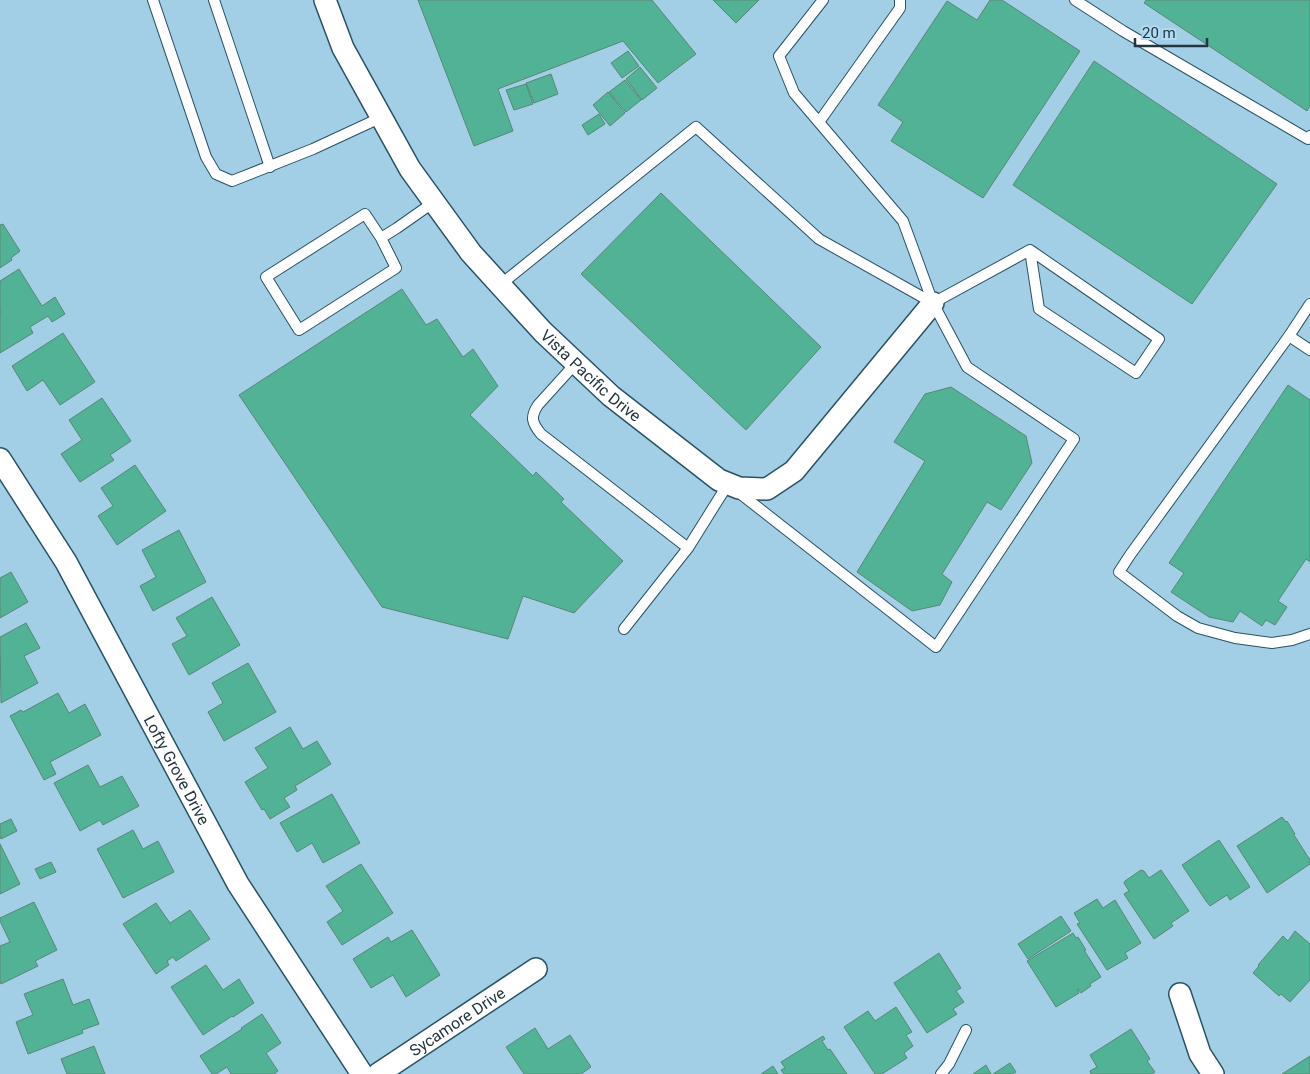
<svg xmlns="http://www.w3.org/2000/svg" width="1310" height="1074" viewBox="0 0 1310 1074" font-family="Roboto,sans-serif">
<rect width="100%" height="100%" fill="#a3cfe6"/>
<g fill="#52b295" stroke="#588777">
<path d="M418,0h234l44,54 -38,29 -35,-42 -125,48 15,42 -39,15z"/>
<path d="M713,0h46l-23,23z"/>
<path d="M990,0h12l78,51 -97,147 -92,-57 12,-19 -25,-17 69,-104 30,19z"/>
<path d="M1146,0h164v106l-3,5 -163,-108z"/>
<path d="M628,51l11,15 -17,12 -11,-15z"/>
<path d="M1094,61l183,123 -85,120 -179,-119z"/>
<path d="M640,67l17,21 -15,12 -16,-21z"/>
<path d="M551,74l7,20 -24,9 -8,-20z"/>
<path d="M625,80l16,20 -15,12 -17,-20z"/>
<path d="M526,84l7,20 -19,6 -8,-20z"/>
<path d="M608,92l17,21 -15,13 -17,-21z"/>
<path d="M599,114l6,10 -17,11 -6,-10z"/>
<path d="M661,193l160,154 -75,83 -165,-156z"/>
<path d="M3,224l17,27 -9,7 1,2 -12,8v-43z"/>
<path d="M19,269l23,37 13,-9 10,17 -13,8 -4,-6 -18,11 3,6 -33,20v-40l1,-1 -1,-1v-30z"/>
<path d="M402,289l24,36 11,-6 26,38 10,-8 25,37 -28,29 63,61 3,-4 28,27 -3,3 62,59 -49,52 -51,-17 -15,43 -126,-32 -143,-212z"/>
<path d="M63,333l32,49 -35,23 -17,-25 -16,11 -15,-25z"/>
<path d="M1288,385l22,15v162l-4,-3 -28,42 9,6 -12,18 -9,-5 -4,6 -22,-15 -7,11 -24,-5 -38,-25 13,-19 -15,-10z"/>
<path d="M951,387l75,49 6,27 -31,47 -14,-8 -45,72 10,8 -12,23 -28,6 -55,-39 68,-111 -31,-19 31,-48z"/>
<path d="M102,398l29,43 -21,14 4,5 -34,22 -19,-28 21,-14 -13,-20z"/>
<path d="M135,465l31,46 -49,34 -19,-29 15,-10 -12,-18z"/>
<path d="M179,530l27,52 -53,29 -13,-25 16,-9 -14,-27z"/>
<path d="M11,572l17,30 -28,16v-40z"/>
<path d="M212,597l28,48 -51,30 -17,-31 15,-8 -11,-18z"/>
<path d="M26,623l14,25 -16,8 14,27 -37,20 -1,-66z"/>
<path d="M248,663l28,49 -52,29 -16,-29 15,-9 -11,-20z"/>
<path d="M58,693l11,20 16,-9 16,31 -51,27 6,12 -12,6 -34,-64 11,-6 2,2z"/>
<path d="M290,727l13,22 14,-8 14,23 -36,22 2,4 -13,8 6,9 -20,12 -6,-10 -2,1 -17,-28 23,-14 -13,-20z"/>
<path d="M88,765l12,22 22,-11 17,30 -36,19 -3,-5 -20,11 -26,-48z"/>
<path d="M332,794l28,49 -37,20 -11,-20 -15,9 -17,-29z"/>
<path d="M1282,817l4,5 1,-1 8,13 -1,1 16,25v4l-43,29 -30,-47z"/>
<path d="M11,819l6,12 -16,8 -1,-3v-12z"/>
<path d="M133,830l10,19 15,-8 16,31 -51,26 -26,-49z"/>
<path d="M1219,840l31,47 -20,13 -3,-5 -17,11 -4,-5 -24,-36z"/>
<path d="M0,844l20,40 -20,10z"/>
<path d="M51,862l5,10 -16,7 -5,-10z"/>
<path d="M361,864l32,49 -51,32 -15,-23 16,-11 -17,-25z"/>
<path d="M1141,870l3,1 5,7 12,-8 28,41 -18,12 2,3 -19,13 -30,-45 5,-3 -5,-8 1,-2z"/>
<path d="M1097,899l6,9 12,-8 26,43 -16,10 3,5 -21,12 -30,-46 3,-1 -6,-10z"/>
<path d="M34,902l23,48 -22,11 3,5 -37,18 -1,-3v-35l10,-4 -10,-21v-3z"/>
<path d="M156,903l14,20 20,-13 20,29 -34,22 -3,-4 -6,4 2,4 -13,9 -33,-50z"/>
<path d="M1061,916l10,15 -43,28 -10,-15z"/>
<path d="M412,930l28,45 -34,22 -13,-22 -22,13 -18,-29 35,-22 3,5z"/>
<path d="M1295,931l15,13v36l-20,22 -9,-8 -2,2 -26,-23 6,-7 -1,-1 25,-29 5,5z"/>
<path d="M1073,933l3,5 2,-1 8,13h-2l17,27 -11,7 1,2 -10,7 -3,-4h-1l2,4 -23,14 -29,-46z"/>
<path d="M939,953l22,35 -5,3 8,11 -11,7 4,5 -30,19 -33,-50z"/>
<path d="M206,965l17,25 16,-11 15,24 -21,14 -1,-1 -29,19 -32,-48z"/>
<path d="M63,979l10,26 16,-6 10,25 -17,6 1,3 -55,21 -12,-32 17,-7 -9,-21z"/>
<path d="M896,1007l16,25 -6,3 7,11 -9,7 3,5 -25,16h-7l-31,-47 24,-16 7,10z"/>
<path d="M262,1014l19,29 -15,10 12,18 -4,3h-43l-4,-7 -11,7h-4l-12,-18 42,-27 -1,-1z"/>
<path d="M535,1028l13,21 22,-14 21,32 -10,7h-57l-18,-27z"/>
<path d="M1131,1029l19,30 -3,2 8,11 -3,2h-61l-1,-3 7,-4 -7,-12z"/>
<path d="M823,1036l2,3 -3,2 6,9 2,-1 17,25h-63l-3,-4 4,-2 -4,-6z"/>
<path d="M94,1046l11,28h-38l-6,-15z"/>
<path d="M1310,1056v18h-28z"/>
<path d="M1010,1063l6,9 -4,2h-19z"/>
<path d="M986,1065l5,9h-18z"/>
<path d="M773,1066l5,8h-17z"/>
</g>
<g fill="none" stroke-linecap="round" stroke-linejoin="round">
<defs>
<g id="service">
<path d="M153,0l53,157 10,17 16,7 81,-32 69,-32"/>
<path d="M214,0l56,167"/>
<path d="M1075,0l48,31 185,108 2,-3"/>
<path d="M819,122l81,-114v-8"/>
<path d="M381,238l15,30 -97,62 -33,-53 99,-63 16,24 16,-10 37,-26"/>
<path d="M500,285l196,-158 123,112 114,64"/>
<path d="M933,303l97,-53 129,89 -23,34 -97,-64 -9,-59"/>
<path d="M1310,304l-21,32 -159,219 -11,17 58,44 21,12 37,10 37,5 20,-3 18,-6"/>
<path d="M1289,336l21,14"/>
<path d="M576,363l-38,42c-8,12 -6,18 3,29l147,114 40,-64 208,163 138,-208 -107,-72 -34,-64 -30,-82 -109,-128 -15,-37 44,-56"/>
<path d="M624,629l64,-81"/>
<path d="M941,1074l8,-10 17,-34"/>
</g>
<g id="minor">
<path id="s1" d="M325,0l18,48 67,121 61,84 72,79 68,64 108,84 20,8 28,1 27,-18 139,-168"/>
<path id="s2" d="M0,459l66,103 172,322 124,190"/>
<path d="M1180,994l20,60 13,20"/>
<path id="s3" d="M378,1074l158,-105"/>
</g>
</defs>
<use href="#service" stroke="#295265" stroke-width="12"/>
<use href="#minor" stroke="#295265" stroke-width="24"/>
<use href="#service" stroke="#fff" stroke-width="10"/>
<use href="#minor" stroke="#fff" stroke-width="21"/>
</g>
<g text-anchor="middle" stroke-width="4.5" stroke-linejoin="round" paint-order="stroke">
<g font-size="16" fill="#23353e" stroke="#afdcf3">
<text dy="6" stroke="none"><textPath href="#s1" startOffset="465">Vista Pacific Drive</textPath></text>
<text dy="6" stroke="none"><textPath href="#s2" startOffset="358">Lofty Grove Drive</textPath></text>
<text dy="6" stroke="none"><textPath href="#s3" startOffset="95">Sycamore Drive</textPath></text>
</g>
</g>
<path d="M1135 38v8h72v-8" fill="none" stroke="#23353e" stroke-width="2.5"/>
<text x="1142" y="38" font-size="15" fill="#23353e" stroke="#afdcf3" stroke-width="4" paint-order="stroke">20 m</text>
</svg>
